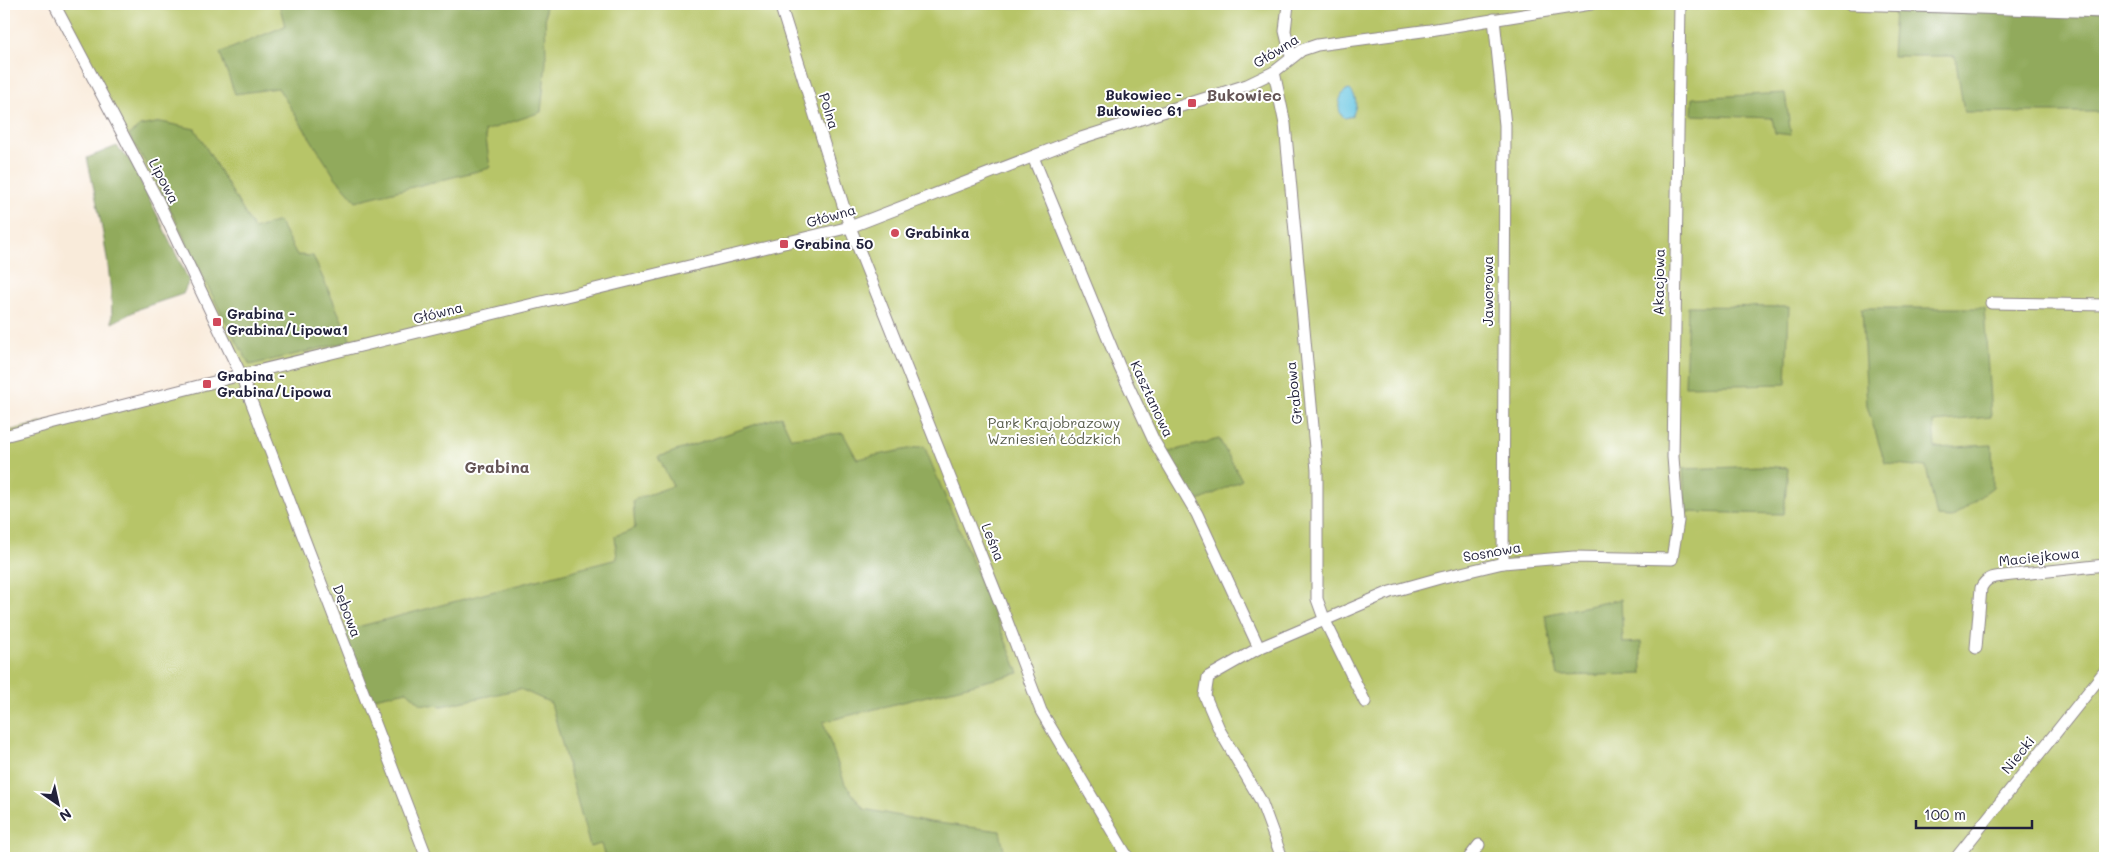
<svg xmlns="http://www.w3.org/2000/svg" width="2109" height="862" viewBox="0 0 2109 862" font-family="Mali,sans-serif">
<rect width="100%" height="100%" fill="#fff"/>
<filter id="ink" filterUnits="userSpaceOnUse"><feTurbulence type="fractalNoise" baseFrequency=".02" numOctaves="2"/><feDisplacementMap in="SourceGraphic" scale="10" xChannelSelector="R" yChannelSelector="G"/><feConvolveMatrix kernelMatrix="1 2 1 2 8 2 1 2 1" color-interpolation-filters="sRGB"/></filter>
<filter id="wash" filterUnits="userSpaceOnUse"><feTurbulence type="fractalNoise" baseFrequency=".0096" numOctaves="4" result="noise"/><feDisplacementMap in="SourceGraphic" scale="20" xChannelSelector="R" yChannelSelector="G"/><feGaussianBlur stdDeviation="1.12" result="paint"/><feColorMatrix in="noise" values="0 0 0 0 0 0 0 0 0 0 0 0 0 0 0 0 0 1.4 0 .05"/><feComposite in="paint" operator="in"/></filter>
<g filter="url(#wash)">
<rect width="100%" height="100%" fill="#f9ebda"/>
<path fill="#b7c567" stroke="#6c7451" d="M54,4h2051v854h-2101v-426l239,-59z"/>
<g fill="#91aa5c" stroke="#5a664c">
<path d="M279,4h266l1,58 -5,50 -56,19 5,37 -134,33 -21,-24 -57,-89 -43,6 -15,-41 65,-27z"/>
<path d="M1895,10l210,1v101h-141l-9,-56h-63z"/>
<path d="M1785,93l6,42 -16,-2 -3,-15 -80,-3 1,-17z"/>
<path d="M161,122l34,7 59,100 25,-8 18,34 16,1 38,85 -101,24c-45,-75 -75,-157 -121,-230l11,-9z"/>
<path d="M117,146l15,17 57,118 -6,13 -42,14 -29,15c0,-56 -13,-111 -25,-165z"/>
<path d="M1688,306l101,1 -3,77 -101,2z"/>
<path d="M1862,308h122l7,109 -58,5 2,26 57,-3 1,42 -41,31 -15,-1 -11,-50 -41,-4 -18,-57z"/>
<path d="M781,416l10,22 52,-5 14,26 67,-13 95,227 -196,49 22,62 19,25 66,13 70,9 5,25 -7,2h-199l-1,-3 -17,3h-176l-4,-14 -11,3 -39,-144 -31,-14 -78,17 -21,-2 -14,-13 -38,8 -27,-68 275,-72 -2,-23 20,-8 -2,-28 40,-14 -15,-29z"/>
<path d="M1219,439l23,41 -45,22 -32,-49z"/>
<path d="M1762,466l26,2 -4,46 -98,-2 -3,-43z"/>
<path d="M1621,599l2,44 18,-1 1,32 -84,2 -13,-61z"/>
</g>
<path fill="#63c4e1" stroke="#42738e" d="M1350,90c8,8 7,17 2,26l-7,2c-9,-6 -7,-20 0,-27z"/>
</g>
<g filter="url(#ink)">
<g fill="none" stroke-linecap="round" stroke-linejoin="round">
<defs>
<g id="minor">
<path d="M54,4l104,197 83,174 186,483"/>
<path d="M780,4l70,223 152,381 39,103 87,147"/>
<path d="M1288,4l-3,27 6,25"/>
<path d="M1849,4l256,8"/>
<path d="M1494,19l11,106 -2,438"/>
<path d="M1274,72l11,52 32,346v129l8,22 40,81"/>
<path d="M1033,157l87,211 34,73 43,73 62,134"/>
<path d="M1991,303l114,2"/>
<path d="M4,436l237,-61 609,-148 228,-88 169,-54 27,-13 28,-22 15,-5 113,-15 161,-26"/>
<path d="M1976,648l5,-60c5,-10 11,-11 22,-12l102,-11"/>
<path d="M1282,858l-21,-57 -41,-70 -15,-35 3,-19 51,-29 131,-56 50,-14 63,-15 71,-6 98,2 6,-38 -5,-64 7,-453"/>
<path d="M1469,858l10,-13"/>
<path d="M1956,858l149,-187"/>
</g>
</defs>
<use href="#minor" stroke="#8e868a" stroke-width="13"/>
<use href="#minor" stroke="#fff" stroke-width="11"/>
</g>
</g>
<g fill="#d1495b" stroke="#fff" stroke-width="2">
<rect x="1187" y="98" width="10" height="10" rx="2.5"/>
<circle cx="895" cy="233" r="5"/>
<rect x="779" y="239" width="10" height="10" rx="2.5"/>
<rect x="212" y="317" width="10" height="10" rx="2.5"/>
<rect x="202" y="379" width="10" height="10" rx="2.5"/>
</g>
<g text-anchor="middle" stroke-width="4" stroke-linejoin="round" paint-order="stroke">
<g font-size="14" fill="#22223b" stroke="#fff">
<text transform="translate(1276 51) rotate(-32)" y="5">Główna</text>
<text transform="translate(829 111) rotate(73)" y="5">Polna</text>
<text transform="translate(164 181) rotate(62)" y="5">Lipowa</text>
<text transform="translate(831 216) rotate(-16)" y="5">Główna</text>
<text transform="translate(1659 282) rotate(-89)" y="5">Akacjowa</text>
<text transform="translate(1488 291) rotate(-90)" y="5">Jaworowa</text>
<text transform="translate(438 313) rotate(-14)" y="5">Główna</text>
<text transform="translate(1294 393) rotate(-96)" y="5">Grabowa</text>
<text transform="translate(1152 399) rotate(65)" y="5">Kasztanowa</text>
<text transform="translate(993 542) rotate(68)" y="5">Leśna</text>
<text transform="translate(1492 552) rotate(-10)" y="5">Sosnowa</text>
<text transform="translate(2039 557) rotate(-6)" y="5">Maciejkowa</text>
<text transform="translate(347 611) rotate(69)" y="5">Dębowa</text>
<text transform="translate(2018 755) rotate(-51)" y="5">Niecki</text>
</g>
<g font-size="14" font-weight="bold" fill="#22223b" stroke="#fff" text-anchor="start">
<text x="1182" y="100" text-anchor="end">Bukowiec -<tspan x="1182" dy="16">Bukowiec 61</tspan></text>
<text x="905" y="238">Grabinka</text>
<text x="794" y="249">Grabina 50</text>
<text x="227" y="319">Grabina -<tspan x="227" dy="16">Grabina/Lipowa1</tspan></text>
<text x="217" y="381">Grabina -<tspan x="217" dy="16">Grabina/Lipowa</tspan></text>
</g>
<g font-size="14" fill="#565b4a" stroke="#fff">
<text x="1054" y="428">Park Krajobrazowy<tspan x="1054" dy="16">Wzniesień Łódzkich</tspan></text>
</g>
<g font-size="16" font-weight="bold" fill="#655556" stroke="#fff">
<text x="1244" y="101">Bukowiec</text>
<text x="497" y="473">Grabina</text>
</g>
</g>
<rect width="2109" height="862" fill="none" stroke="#fff" stroke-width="20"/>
<g transform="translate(58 804) rotate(146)" stroke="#ffffff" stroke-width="4" paint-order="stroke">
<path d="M0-4L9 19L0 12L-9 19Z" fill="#22223b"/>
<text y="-8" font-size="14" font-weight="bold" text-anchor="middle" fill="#22223b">N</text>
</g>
<path d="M1916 820v8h116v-8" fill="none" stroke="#22223b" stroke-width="2.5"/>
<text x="1924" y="820" font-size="15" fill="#22223b" stroke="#ffffff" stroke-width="4" paint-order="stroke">100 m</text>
</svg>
